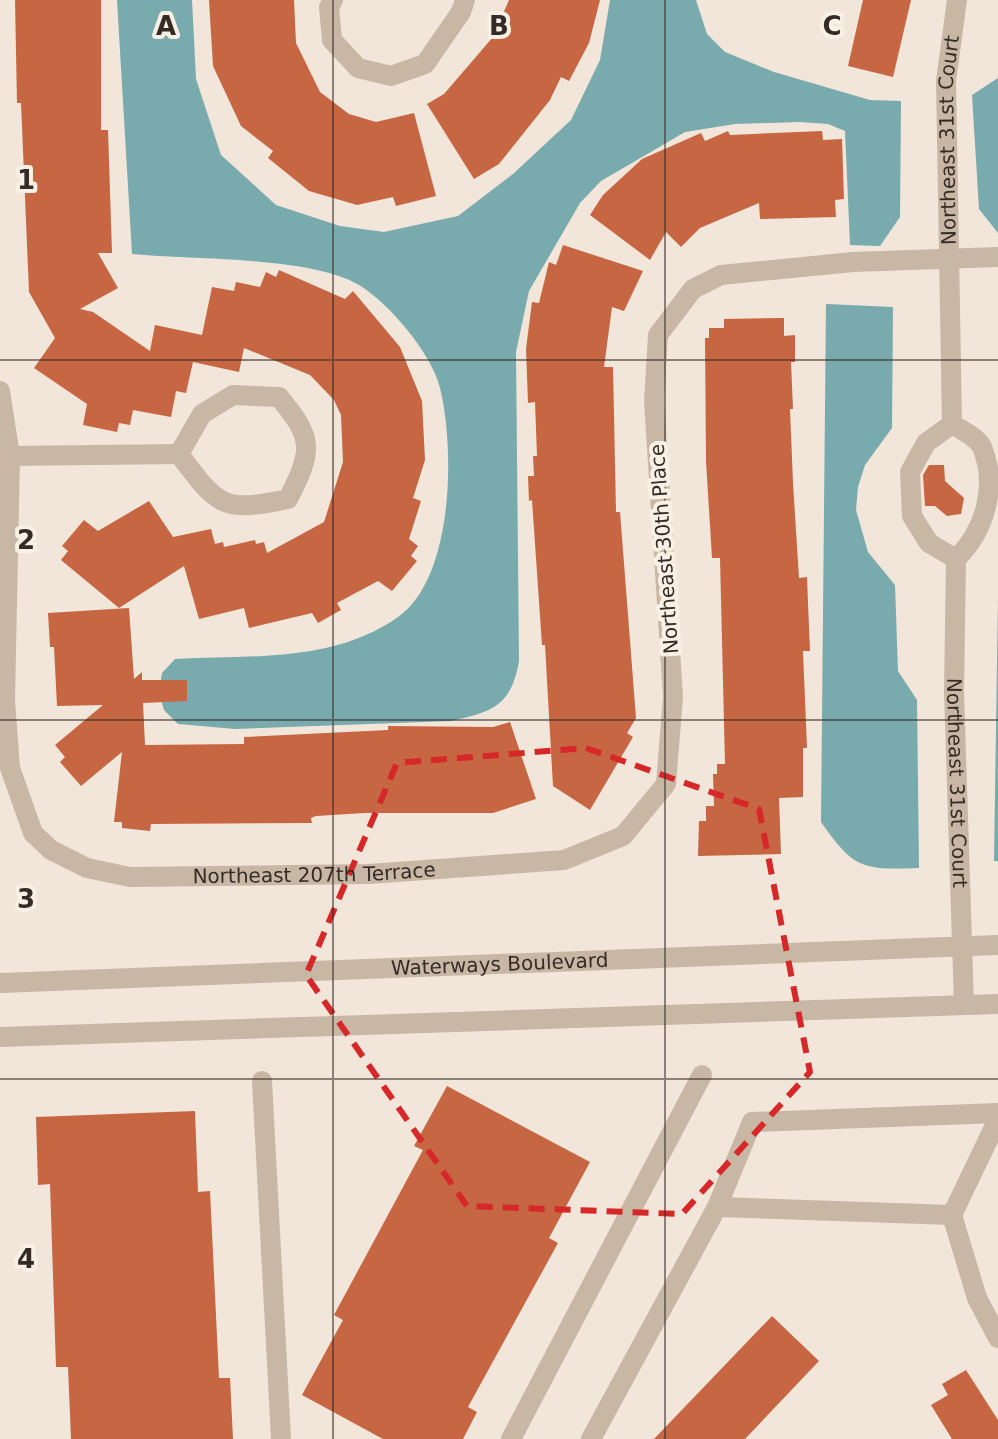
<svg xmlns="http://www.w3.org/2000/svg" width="998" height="1439" viewBox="0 0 998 1439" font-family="'DejaVu Sans',sans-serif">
<rect width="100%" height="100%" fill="#f1e6d9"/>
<g fill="#78aaae">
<path d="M117,0h75l4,79 25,76 55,50 64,21 44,6 74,-16 55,-42 58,-54 29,-60 10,-60h86l11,34 18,18 49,20 96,28 31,1 -1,116 -20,29 -30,-1 -5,-114 -17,-7 -28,-2 -65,2 -50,8 -84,49 -21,22 -51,88 -13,61 3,309c-8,45 -26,51 -68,60l-216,8 -57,-5 -14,-14 -5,-17 3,-20 13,-14c75,-4 158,4 223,-42 56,-39 57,-169 42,-229 -8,-34 -51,-85 -81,-103 -48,-29 -168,-25 -227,-31z"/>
<path d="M998,78v155l-19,-24 -7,-114z"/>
<path d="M826,304l67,3 -1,121 -27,37 -7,22 -2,23 12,42 27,33 3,86 19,29 2,168c-57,2 -65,1 -98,-46z"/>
<path d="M998,598v263h-4z"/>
</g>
<g fill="#c66642">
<path d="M15,0h86v130h7l4,123h-14l20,35 -38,21 13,3 57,39 5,-26 47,10 10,-48 22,4 2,-9 24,5 6,-15 10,5 3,-7 66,29 8,-8 47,56 22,54 3,59 -12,38 8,3 -12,38 9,7 -7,10 6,5 -25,30 -14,-10 -41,22 4,7 -23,13 -6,-10 -63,15 -5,-20 -45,11 -15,-53 -65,42 -58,-48 7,-9 -6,-5 22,-26 14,11 51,-30 24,36 38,-8 4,15 8,-2 1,5 31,-7 1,4 8,-2 3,11 57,-31 19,-60 -2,-47 -7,-15 -24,-25 -66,-27 -5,24 -46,-10 -7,31 -10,-2 -5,26 -38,-7 -3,15 -11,-2 -2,9 -34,-7 4,-21 -53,-36 21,-30 -26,-46 -8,-189h-4z"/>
<path d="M209,0h85l2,43 24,49 29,22 27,8 38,-9 22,83 -40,10 -3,-9 -36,8 -48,-14 -41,-33 5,-7 -32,-25 -28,-60z"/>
<path d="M509,0h91l-11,43 -20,38 -8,-4 -11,23 -51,64 -25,15 -47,-75 17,-10 49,-57z"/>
<path d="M863,0h48l-18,77 -45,-11z"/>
<path d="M728,131l2,4 92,-4 1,9 19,-1 2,60 -9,1 1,17 -76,2 -1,-16 -59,25 -19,19 -15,-15 -16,28 -60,-45 13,-20 39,-36 59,-26 4,8z"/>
<path d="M563,245l80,26 -19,40 -12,-4 -8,60h9l3,145h4l16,206 -9,15 6,4 -43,73 -37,-24 -8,-141h-3l-10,-145 -3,1 -1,-25h6l-1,-20h4l-2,-54 -7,1 -2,-54 6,-47 7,1 10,-41 7,3z"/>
<path d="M784,318v18l11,-1v27h-4l2,47h-3l3,74 6,95 8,-1 1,26 2,48h-7l4,97h-4v49l-24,1 2,56 -83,2 1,-35h7v-15h8l-1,-32h4v-10h8l-5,-206h-8l-6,-97 -1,-123h4v-10h15v-9z"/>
<path d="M929,465h15l1,16 19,17 -3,16 -14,2 -12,-10h-10l-2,-31z"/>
<path d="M129,608l5,71 8,-7v8h45v21l-44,2 2,42 99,-1v-7l144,-7v-4l105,1 17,-5 26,77 -43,14h-129l-48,3 -5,2 1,5 -161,1 -1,7 -28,-3v-6h-8l8,-70 -41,34 -21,-24 5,-5 -10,-12 48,-40 -46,1 -3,-59h-4l-2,-34z"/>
<path d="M447,1086l143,76 -41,76 9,5 -90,164 9,5 -14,27h-80l-81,-44 41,-75 -9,-5 89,-165 -9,-4z"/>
<path d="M195,1111l3,81 12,-1 9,187h11l3,61h-162l-3,-72h-12l-6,-183 -12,1 -2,-68z"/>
<path d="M772,1316l47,45 -74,78h-91z"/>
<path d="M966,1370l32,50v19h-46l-21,-34 17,-10 -6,-11z"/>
</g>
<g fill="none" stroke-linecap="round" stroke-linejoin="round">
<g stroke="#c9b7a5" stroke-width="20">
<path d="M333,0l-4,7 3,33 26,28 33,8 34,-12 36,-52 4,-12"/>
<path id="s1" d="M0,391l10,65 -5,244 5,68 23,65 18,17 36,18 43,9 239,-3 195,-14 59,-24 43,-52 7,-87 -19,-296 4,-66 35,-46 28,-14 132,-13 145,-5"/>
<path d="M233,395l46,2c35,42 34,53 9,102 -66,14 -70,7 -109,-45l23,-40z"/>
<path id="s2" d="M952,424c9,6 25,13 30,23 16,39 3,84 -26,112l-2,133 10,313"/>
<path id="s3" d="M952,424l-6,-343 11,-81"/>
<path d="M952,424l-26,19 -16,29 2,44 17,27 27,16"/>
<path d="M10,456l169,-2"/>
<path id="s4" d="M0,983l998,-38"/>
<path d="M0,1037l998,-33"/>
<path d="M262,1081l19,358"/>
<path d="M717,1207l235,8 46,-96"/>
<path d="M952,1215l25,83 21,40"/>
<path d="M511,1439l191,-364"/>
<path d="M591,1439l126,-232 35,-85 246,-9"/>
</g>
</g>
<path fill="none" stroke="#d62828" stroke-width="6" stroke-dasharray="16 10" stroke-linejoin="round" d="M586,748l173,61 51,263 -128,142 -215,-8 -161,-231 91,-212z"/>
<path fill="none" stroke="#352b26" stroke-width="2" stroke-opacity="0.55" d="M333,0v1439M665,0v1439M0,360h998M0,720h998M0,1079h998"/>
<g text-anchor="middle" stroke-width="8" stroke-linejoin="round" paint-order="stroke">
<g font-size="20" fill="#352b26" stroke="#f9f0e5">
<text dy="7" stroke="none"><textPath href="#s3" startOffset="284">Northeast 31st Court</textPath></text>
<text transform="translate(664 549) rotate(-94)" y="7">Northeast 30th Place</text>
<text dy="7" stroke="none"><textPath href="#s2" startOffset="384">Northeast 31st Court</textPath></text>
<text dy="7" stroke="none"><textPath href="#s1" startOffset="740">Northeast 207th Terrace</textPath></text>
<text dy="7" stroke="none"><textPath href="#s4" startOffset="500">Waterways Boulevard</textPath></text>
</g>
</g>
<g font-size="26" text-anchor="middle" font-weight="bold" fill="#352b26" stroke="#f9f0e5" stroke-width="8" stroke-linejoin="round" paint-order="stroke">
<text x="166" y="35">A</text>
<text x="499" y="35">B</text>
<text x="832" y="35">C</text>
<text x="26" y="189">1</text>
<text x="26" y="549">2</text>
<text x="26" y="908">3</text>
<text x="26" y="1268">4</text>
</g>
</svg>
